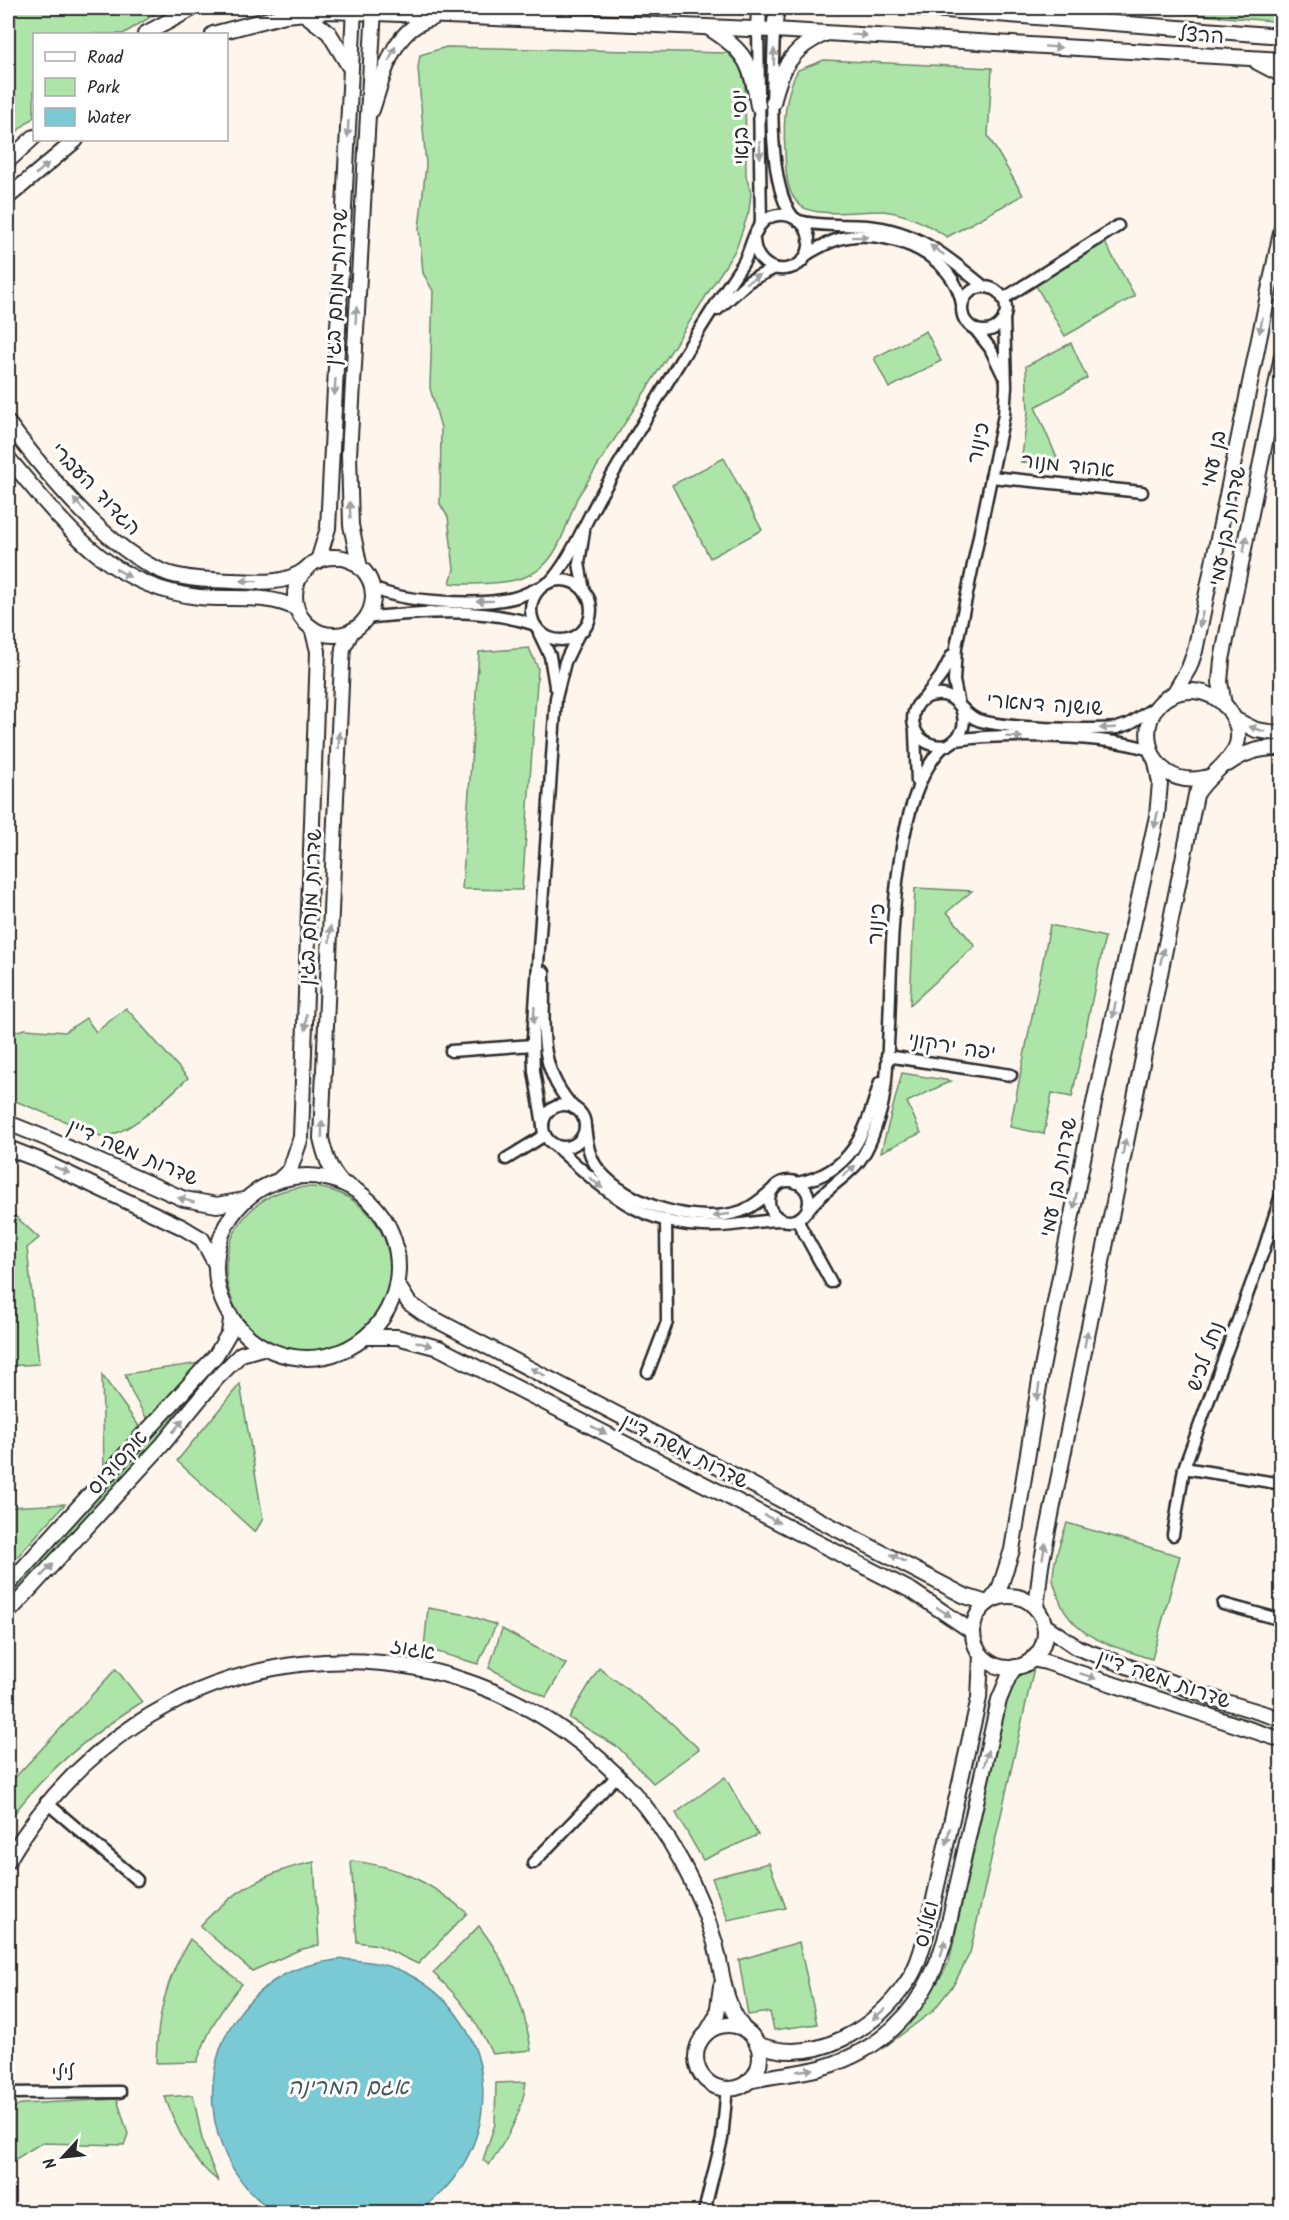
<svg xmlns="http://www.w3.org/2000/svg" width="1289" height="2220" viewBox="0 0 1289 2220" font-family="Kalam,'Playpen Sans Hebrew',sans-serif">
<rect width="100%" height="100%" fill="#fef5ed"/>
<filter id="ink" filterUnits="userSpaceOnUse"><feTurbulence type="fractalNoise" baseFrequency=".0167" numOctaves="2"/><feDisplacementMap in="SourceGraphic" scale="12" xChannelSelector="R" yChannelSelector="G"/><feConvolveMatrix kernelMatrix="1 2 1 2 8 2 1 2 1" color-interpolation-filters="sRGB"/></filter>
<g filter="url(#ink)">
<g fill="#ade5a8" stroke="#6c886a" stroke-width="1.5">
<path d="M8,8h157l-42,26h-89v83l-26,22z"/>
<path d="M1115,8h166v11l-8,2z"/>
<path d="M446,47l282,6 13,15 4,9 1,99 5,17 -2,18 -13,38 -159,249c-19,49 -24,83 -85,85 -14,1 -28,2 -42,0l4,-14 -6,-52 -8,-13 1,-76 -11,-40 3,-97 -10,-18 -4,-44 7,-64 -8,-97 2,-13z"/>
<path d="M824,60l168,8 -4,68 35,59 -76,42c-18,-12 -42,-24 -64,-26 -20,-1 -67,7 -82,-5 -16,-12 -15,-37 -16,-56 -2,-27 0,-57 13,-80z"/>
<path d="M1105,243l30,53 -70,40 -30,-52z"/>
<path d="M926,331l15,30 -52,27 -15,-30z"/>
<path d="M1071,343l16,35 -52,29 25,58 -39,-3 7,-50 -2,-46z"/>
<path d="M724,458l38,72 -52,28 -38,-73z"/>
<path d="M529,648l9,20 -16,222 -60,-1 17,-237z"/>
<path d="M915,888l57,3 -25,21 28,34 -65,59z"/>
<path d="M1050,925l55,12 -33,160 -20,-4 -8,41 -34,-7z"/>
<path d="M126,1008l62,70c-22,20 -55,54 -85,59l-95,-39 1,-65 16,-4 40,3 21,-14 10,14z"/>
<path d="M902,1073l49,8 -44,21 14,31 -40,19z"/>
<circle cx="308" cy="1269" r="82"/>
<path d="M8,1214l7,2 24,22 -12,10 12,116 -31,2z"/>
<path d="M200,1363l-53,56 -15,-26 -7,-19z"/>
<path d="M212,1368l4,4 -46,59 -162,180v-20z"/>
<path d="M102,1375l37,51 -35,40z"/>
<path d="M240,1384l23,135 -8,13 -78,-71z"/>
<path d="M65,1504l-57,63v-60z"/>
<path d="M1067,1523l113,33 -28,103c-36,-12 -79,-20 -93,-60 -2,-7 -6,-15 -6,-22 1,-19 8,-37 14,-54z"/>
<path d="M428,1608l40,7 28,10 -18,39 -54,-16z"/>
<path d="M502,1629l64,35 -20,33 -57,-29z"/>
<path d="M1035,1663l-65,290 -16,31 -21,27 -51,38c27,-28 50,-53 67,-87l61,-275 6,-14z"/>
<path d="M599,1668l66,49 34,32 -46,34 -35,-36 -49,-29z"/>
<path d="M116,1669l26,33c-51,32 -99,70 -134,120v-37z"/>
<path d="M725,1777l33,58 -55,25 -27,-47z"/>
<path d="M351,1861c46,4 81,22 116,52l-49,51 -40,-19 -21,-3z"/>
<path d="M314,1862l5,83 -20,5 -47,21 -52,-45c31,-34 69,-56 114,-64z"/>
<path d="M769,1863l17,45 -58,12 -16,-42z"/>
<path d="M479,1926c29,38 45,76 52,124l-39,4c-15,-33 -32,-57 -59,-81z"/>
<path d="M190,1939l52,45c-21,24 -34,47 -45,78l-41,1c1,-46 10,-85 34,-124z"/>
<path d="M799,1942l18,82 -43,6 -4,-18 -22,3 -9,-55z"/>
<path d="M526,2082c-4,32 -19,57 -37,83l-6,-5 12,-36 1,-41z"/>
<path d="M193,2095l10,49 15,37c-28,-22 -41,-51 -53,-84z"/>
<path d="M117,2099l11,35 -4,11 -83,-2 -33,21v-53l14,-7z"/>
</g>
<path fill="#7acad5" stroke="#5a8a91" stroke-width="1.5" d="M343,1959c22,2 43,4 63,14 99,49 102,180 11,239 -35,1 -70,0 -105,0 -11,0 -27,3 -36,-1 -21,-9 -39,-34 -49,-53 -32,-66 -10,-146 55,-182 19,-11 40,-14 61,-17z"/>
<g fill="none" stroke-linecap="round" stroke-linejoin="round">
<defs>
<g id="street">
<path d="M758,29l3,195"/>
<path d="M774,30c-1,45 -9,152 19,187"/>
<path d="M799,221c22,6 45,3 68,5 49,4 80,30 116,60"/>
<path d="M806,255c13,-8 27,-16 42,-18 45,-7 106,19 114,67"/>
<circle cx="984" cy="309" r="22"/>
<path d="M1003,299l115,-73"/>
<path d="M717,310l32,-29 24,-12"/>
<path d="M975,329l15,19 13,27"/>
<path d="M991,477l151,15"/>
<path d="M584,531l-5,32 5,28"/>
<circle cx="561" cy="610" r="30"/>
<path d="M550,582c22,-24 36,-63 53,-91 45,-76 89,-153 139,-226 9,-13 10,-34 22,-44 8,-7 21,-8 30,-3 8,4 14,12 15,21 4,37 -52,43 -55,1"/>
<path d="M371,587c30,16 109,19 142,11 9,-2 17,-6 25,-10"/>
<path d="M366,618c54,-6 115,-11 167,6"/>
<path d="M539,633l11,23 5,30"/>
<path d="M925,697l16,-21 11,-21"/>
<path d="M959,705l-5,-24 2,-34 48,-232 2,-28 -2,-70"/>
<path d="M961,708c6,16 2,28 -13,37 -41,7 -47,-47 -12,-50 20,-3 25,19 42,25 28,9 108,10 139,8l12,-4 28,-18"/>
<path d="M915,732l2,50"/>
<path d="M956,740c46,-7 151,-5 194,10"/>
<path d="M544,972c1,53 -9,94 30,136"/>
<path d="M451,1051l82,-6"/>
<path d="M887,1056l124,19"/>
<circle cx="564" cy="1126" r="21"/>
<path d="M543,1125l-9,-54 -1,-33 23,-340 9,-36 13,-27"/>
<path d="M585,1127c2,16 4,31 14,43 29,36 100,56 143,41 12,-5 21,-13 30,-21"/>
<path d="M553,1144c52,46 88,85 164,82 22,0 43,-6 64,-6"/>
<path d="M506,1159l39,-24"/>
<circle cx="789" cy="1201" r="20"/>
<path d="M797,1183c57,-11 68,-51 83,-101"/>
<path d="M807,1211c14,-19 33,-29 49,-46 11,-12 17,-29 22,-45 10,-29 9,-63 11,-94 3,-73 1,-228 55,-280"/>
<path d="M797,1220l34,62"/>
<path d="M648,1372l19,-50 -1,-102"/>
<path d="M1184,1468l98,16"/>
<path d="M1173,1535l11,-67 80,-219 18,-57"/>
<path d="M1223,1604l59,16"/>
<path d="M46,1802l91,78"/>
<path d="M533,1863l84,-87"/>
<path d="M8,2093l112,-1"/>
<path d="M704,2212l18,-73 5,-51"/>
</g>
<g id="secondary">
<path d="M920,8l362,28"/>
<path d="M302,12l27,21 20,33"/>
<path d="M709,28c37,23 42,36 49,78"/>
<path d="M758,29l1,-21"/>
<path d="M774,30l3,-22"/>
<path d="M145,34l48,-26"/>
<path d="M213,34l72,-19 45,-4 444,19 508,30"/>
<path d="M1257,62l25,13"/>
<path d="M773,103c7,-33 19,-56 52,-69"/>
<path d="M372,110c12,-35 19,-81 61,-92"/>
<path d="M8,161l26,-24"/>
<path d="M8,197l68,-57"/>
<path d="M8,423c36,48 104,133 162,151 21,6 42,6 64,7 24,1 50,4 71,-11"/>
<path d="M8,458c55,64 99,129 191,139 31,3 71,-4 98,12"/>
<circle cx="334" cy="596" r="39"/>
<path d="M318,561l10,-33 26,-520"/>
<path d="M360,568l-9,-43 -2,-70 25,-447"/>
<path d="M1173,695l16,-27 6,-17 87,-424"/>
<path d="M1224,705l-4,-23 2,-22 60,-304"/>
<path d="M1234,719l22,11 26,4"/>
<path d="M1228,764c16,-12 34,-17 54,-16"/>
<path d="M8,1123l40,16 136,60 33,6 27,-5"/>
<path d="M8,1148l31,12 143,67 20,12 13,24"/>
<circle cx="307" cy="1267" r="91"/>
<path d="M280,1179l10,-9 11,-33 17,-486 -6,-23"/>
<path d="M341,1182c-12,-13 -16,-27 -20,-44l21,-476 1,-14 9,-17"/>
<path d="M397,1284l12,19 14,10 542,283 22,7"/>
<path d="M367,1337h30l42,11 473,243 61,41"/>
<path d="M8,1585l208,-230 13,-22 2,-13"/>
<circle cx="1009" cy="1632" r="36"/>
<path d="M992,1599l7,-9 13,-40 30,-182 52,-265 63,-287 3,-33 -4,-21"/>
<path d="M1036,1608l5,-43 155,-770c15,-28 62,-42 33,-85 -8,-11 -22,-18 -36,-19 -68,-1 -56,109 19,85"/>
<path d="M8,1613l155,-169 53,-65 25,-25 21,-6"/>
<path d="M1044,1625l34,23 138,51 66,20"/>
<path d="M1032,1659l14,3 236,78"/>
<path d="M8,1861c134,-232 441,-270 623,-71 39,43 68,98 84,153 9,34 7,55 28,85"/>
<circle cx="728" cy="2057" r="32"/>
<path d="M707,2032l10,-17 4,-29"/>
<path d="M757,2044c57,23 118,-15 150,-62 10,-14 14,-30 19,-47l53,-237 2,-43"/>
<path d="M748,2081c24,-6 49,-7 72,-13 66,-18 106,-64 125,-128l54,-240 10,-24 6,-9"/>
</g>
</defs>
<use href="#street" stroke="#2b2b2b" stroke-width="15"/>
<use href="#secondary" stroke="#2b2b2b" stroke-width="18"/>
<use href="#street" stroke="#fff" stroke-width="10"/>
<use href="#secondary" stroke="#fff" stroke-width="14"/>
</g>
<defs><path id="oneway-solid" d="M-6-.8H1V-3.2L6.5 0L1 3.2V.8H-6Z" transform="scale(1.5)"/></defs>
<g fill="#a0a0a0">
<use href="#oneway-solid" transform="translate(859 35) rotate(4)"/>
<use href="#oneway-solid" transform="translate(1053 47) rotate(4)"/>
<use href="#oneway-solid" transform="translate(392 54) rotate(-66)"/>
<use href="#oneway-solid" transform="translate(774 57) rotate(-89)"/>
<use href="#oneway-solid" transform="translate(348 129) rotate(93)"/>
<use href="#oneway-solid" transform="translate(760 150) rotate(87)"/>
<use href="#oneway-solid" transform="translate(42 169) rotate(-41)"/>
<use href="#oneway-solid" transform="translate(860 237) rotate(-1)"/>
<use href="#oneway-solid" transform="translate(937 250) rotate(-146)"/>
<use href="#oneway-solid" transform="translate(753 279) rotate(-31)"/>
<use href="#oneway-solid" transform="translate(356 315) rotate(-87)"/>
<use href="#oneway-solid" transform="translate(1261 325) rotate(101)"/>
<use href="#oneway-solid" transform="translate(335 387) rotate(93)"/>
<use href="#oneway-solid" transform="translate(79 505) rotate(-132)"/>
<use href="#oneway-solid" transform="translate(350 510) rotate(-93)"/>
<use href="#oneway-solid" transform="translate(1245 544) rotate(-79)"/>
<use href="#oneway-solid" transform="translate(123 573) rotate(29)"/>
<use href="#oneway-solid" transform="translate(249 581) rotate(-179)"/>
<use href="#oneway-solid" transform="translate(485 601) rotate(179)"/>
<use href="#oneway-solid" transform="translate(1201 619) rotate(102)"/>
<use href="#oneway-solid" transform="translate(1108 728) rotate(177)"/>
<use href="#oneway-solid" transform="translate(1257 729) rotate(-162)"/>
<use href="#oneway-solid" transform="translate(1014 737) rotate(3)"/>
<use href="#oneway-solid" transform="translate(339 740) rotate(-87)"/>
<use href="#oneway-solid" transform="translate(1156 820) rotate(102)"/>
<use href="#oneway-solid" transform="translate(330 934) rotate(-87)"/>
<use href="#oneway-solid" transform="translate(1162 956) rotate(-78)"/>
<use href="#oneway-solid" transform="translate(1114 1010) rotate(102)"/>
<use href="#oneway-solid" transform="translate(534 1015) rotate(93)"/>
<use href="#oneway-solid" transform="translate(306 1022) rotate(92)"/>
<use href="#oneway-solid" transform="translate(322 1129) rotate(-89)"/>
<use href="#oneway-solid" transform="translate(1124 1147) rotate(-79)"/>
<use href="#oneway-solid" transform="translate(62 1170) rotate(24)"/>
<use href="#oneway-solid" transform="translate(849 1171) rotate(-40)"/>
<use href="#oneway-solid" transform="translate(596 1183) rotate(39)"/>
<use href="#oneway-solid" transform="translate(186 1200) rotate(-163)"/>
<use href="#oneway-solid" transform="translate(1075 1201) rotate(101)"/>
<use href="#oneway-solid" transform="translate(721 1215) rotate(174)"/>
<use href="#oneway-solid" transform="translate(1086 1339) rotate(-79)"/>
<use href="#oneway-solid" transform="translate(424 1344) rotate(17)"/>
<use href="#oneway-solid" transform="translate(538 1372) rotate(-153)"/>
<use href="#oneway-solid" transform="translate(1038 1392) rotate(99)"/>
<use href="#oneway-solid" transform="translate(178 1426) rotate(-50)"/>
<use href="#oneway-solid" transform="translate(599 1430) rotate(27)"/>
<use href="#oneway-solid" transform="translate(772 1519) rotate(27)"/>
<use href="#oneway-solid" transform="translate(1044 1551) rotate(-79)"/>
<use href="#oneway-solid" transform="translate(898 1558) rotate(-152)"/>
<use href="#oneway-solid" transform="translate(47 1570) rotate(-48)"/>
<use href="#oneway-solid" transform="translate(944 1612) rotate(33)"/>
<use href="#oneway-solid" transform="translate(1088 1676) rotate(19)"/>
<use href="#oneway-solid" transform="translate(986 1758) rotate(-77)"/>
<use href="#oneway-solid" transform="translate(948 1836) rotate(103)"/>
<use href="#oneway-solid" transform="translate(943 1948) rotate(-74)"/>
<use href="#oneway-solid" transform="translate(879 2014) rotate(139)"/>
<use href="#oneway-solid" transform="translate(805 2070) rotate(-9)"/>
</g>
</g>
<g text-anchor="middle" stroke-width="6" stroke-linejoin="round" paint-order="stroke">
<g font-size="21" fill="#2b2b2b" stroke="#fff">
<text transform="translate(1201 35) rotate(3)" y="7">הרצל</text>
<text transform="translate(740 127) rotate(-92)" y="7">יוסי בנאי</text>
<text transform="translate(336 287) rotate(-87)" y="7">שדרות מנחם בגין</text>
<text transform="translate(978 443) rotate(-78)" y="7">כינור</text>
<text transform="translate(1213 459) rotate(-78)" y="7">בן עמי</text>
<text transform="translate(1068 465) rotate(6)" y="7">אהוד מנור</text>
<text transform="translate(96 489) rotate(46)" y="7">הגדוד העברי</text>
<text transform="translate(1227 526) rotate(-79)" y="7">שדרות בן עמי</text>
<text transform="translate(1045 704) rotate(4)" y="7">שושנה דמארי</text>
<text transform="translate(310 907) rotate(-87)" y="7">שדרות מנחם בגין</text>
<text transform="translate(876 924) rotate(-86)" y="7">כינור</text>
<text transform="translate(952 1046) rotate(9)" y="7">יפה ירקוני</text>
<text transform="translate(133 1152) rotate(23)" y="7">שדרות משה דיין</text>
<text transform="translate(1058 1177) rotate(-79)" y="7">שדרות בן עמי</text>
<text transform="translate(1205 1356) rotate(-70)" y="7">נחל לכיש</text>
<text transform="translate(685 1451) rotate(27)" y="7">שדרות משה דיין</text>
<text transform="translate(117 1462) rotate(-48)" y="7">אקסודוס</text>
<text transform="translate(413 1649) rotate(10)" y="7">אגוז</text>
<text transform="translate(1164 1679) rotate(19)" y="7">שדרות משה דיין</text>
<text transform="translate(926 1924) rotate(-76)" y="7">ואלוס</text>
<text transform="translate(63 2073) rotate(-1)" y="7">לילי</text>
</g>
<g font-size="22" font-style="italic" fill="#435b5e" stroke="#fff">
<text x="348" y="2094">אגם המרינה</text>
</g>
</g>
<rect width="1289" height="2220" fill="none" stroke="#fff" stroke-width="30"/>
<rect x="15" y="15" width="1259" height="2190" fill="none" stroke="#2b2b2b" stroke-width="2" filter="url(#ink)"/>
<rect x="33" y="33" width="195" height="108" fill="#ffffff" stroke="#aaaaaa" stroke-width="1.5"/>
<rect x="45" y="52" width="30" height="9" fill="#ffffff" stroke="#aaaaaa" stroke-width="1.5"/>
<text x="87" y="63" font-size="18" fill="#2b2b2b">Road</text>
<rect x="45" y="78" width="30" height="18" fill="#ade5a8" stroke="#aaaaaa" stroke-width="1.5"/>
<text x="87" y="93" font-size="18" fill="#2b2b2b">Park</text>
<rect x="45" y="108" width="30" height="18" fill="#7acad5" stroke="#aaaaaa" stroke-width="1.5"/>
<text x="87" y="123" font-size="18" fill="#2b2b2b">Water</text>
<g transform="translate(63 2157) rotate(243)" stroke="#ffffff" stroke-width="4.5" paint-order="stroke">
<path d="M0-4.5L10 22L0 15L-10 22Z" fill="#2b2b2b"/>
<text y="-9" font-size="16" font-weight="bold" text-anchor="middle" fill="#2b2b2b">N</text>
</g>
</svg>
